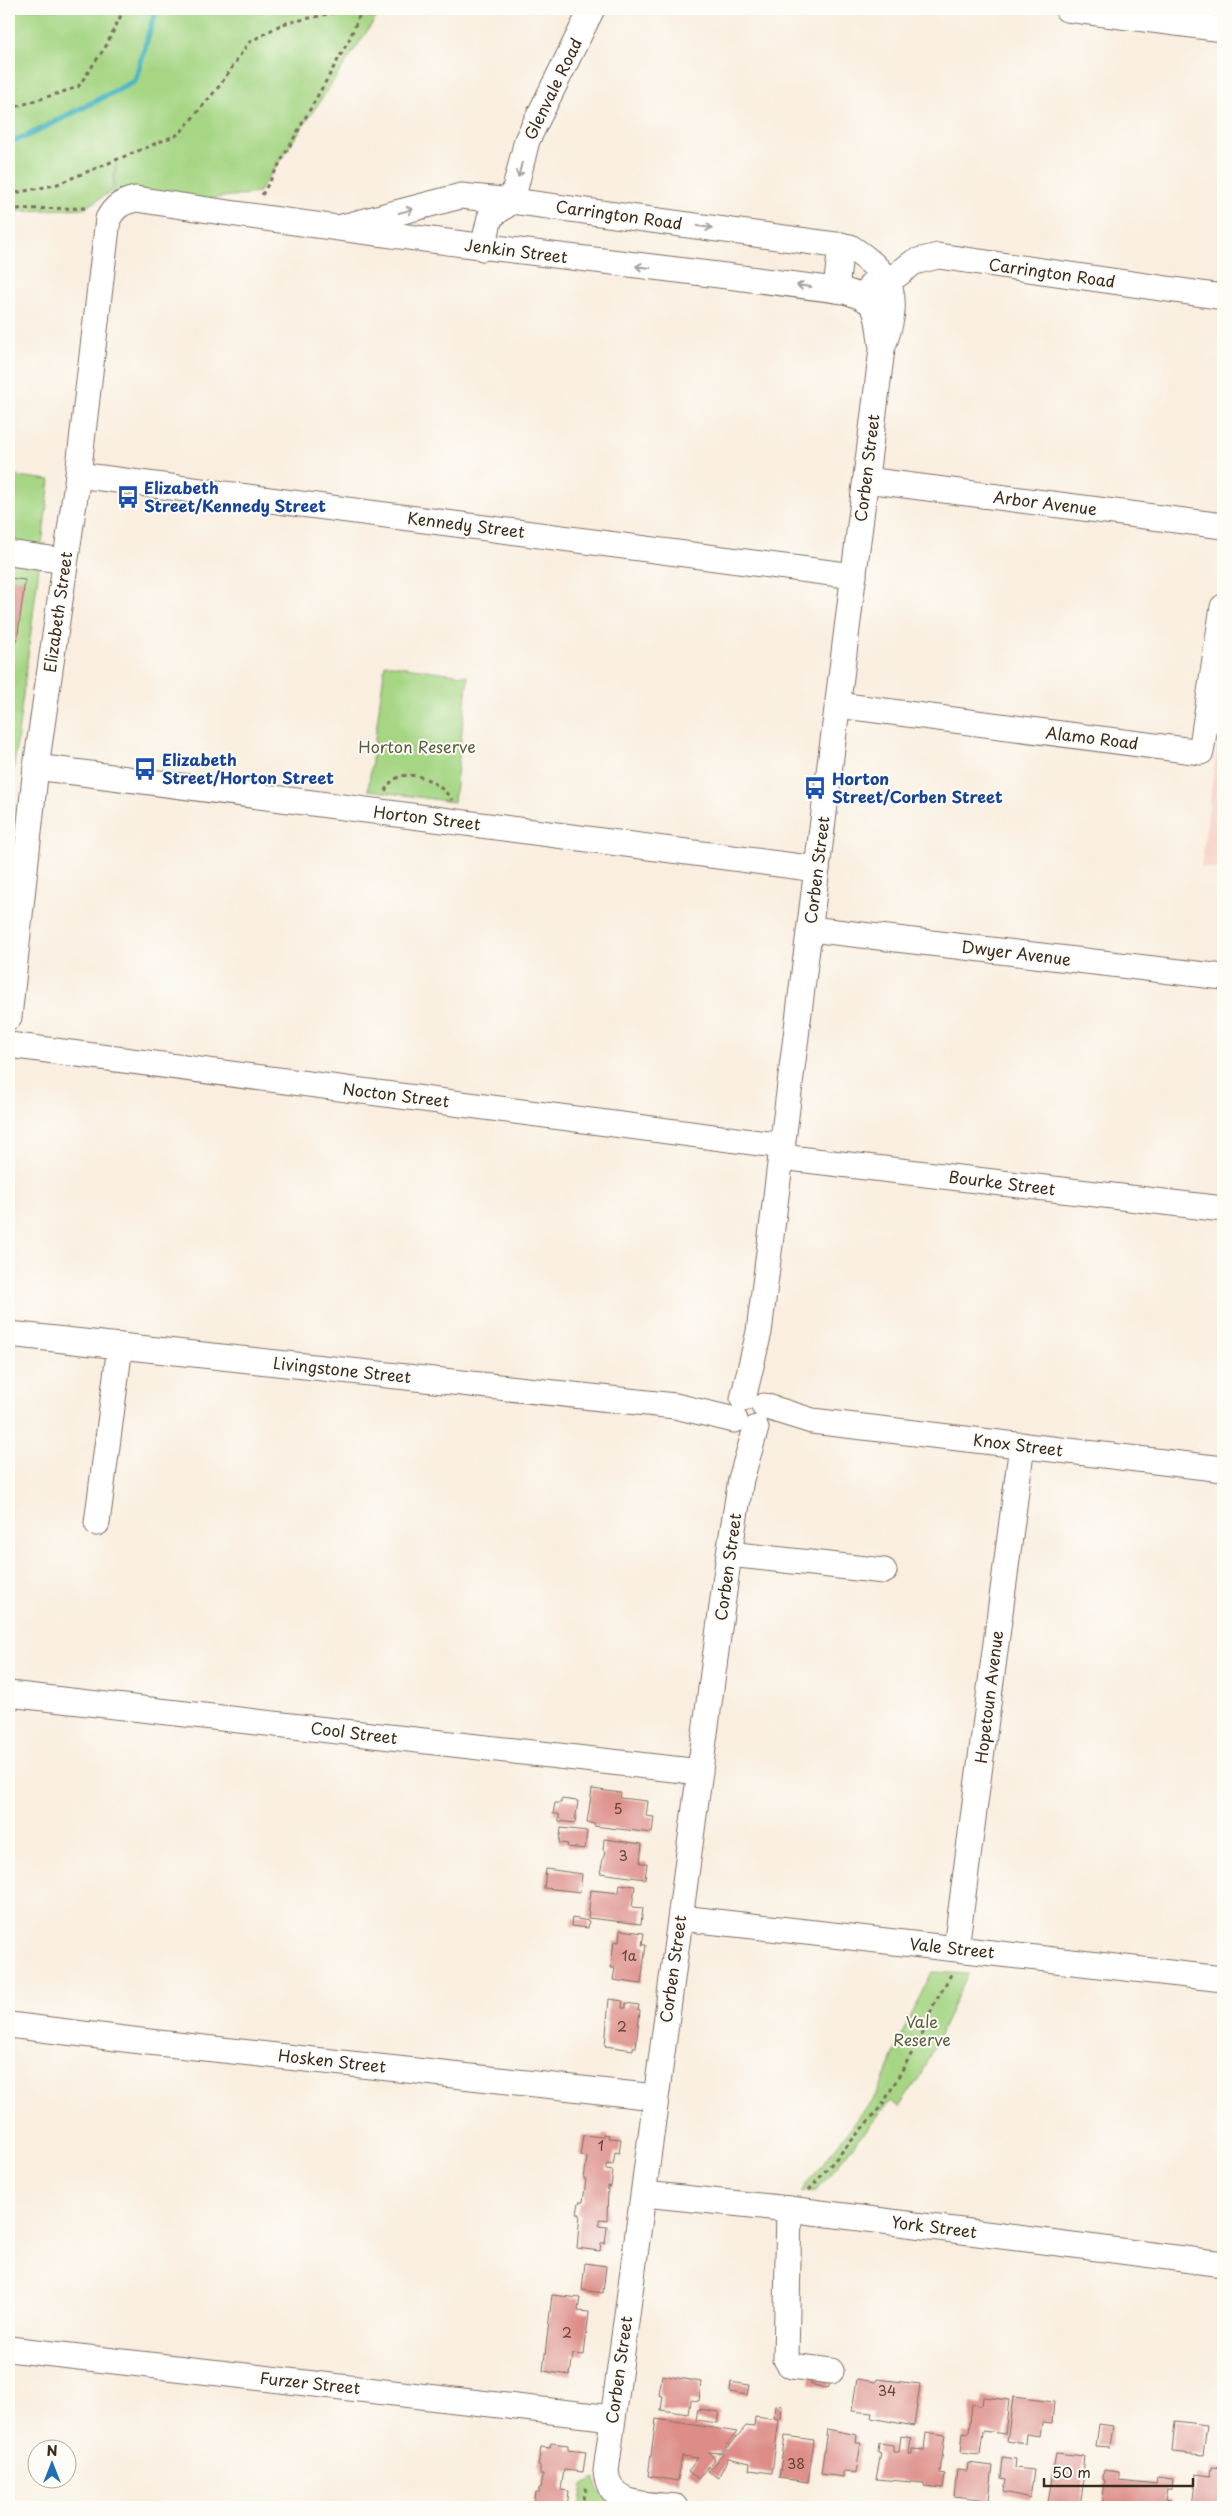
<svg xmlns="http://www.w3.org/2000/svg" width="1232" height="2516" viewBox="0 0 1232 2516" font-family="'Playpen Sans',sans-serif">
<rect width="100%" height="100%" fill="#fdfcf7"/>
<filter id="ink" filterUnits="userSpaceOnUse"><feTurbulence type="fractalNoise" baseFrequency=".02" numOctaves="2"/><feDisplacementMap in="SourceGraphic" scale="10" xChannelSelector="R" yChannelSelector="G"/><feConvolveMatrix kernelMatrix="1 2 1 2 8 2 1 2 1" color-interpolation-filters="sRGB"/></filter>
<filter id="wash" filterUnits="userSpaceOnUse"><feTurbulence type="fractalNoise" baseFrequency=".0096" numOctaves="4" result="noise"/><feDisplacementMap in="SourceGraphic" scale="20" xChannelSelector="R" yChannelSelector="G"/><feGaussianBlur stdDeviation="1.12" result="paint"/><feColorMatrix in="noise" values="0 0 0 0 0 0 0 0 0 0 0 0 0 0 0 0 0 1.4 0 .05"/><feComposite in="paint" operator="in"/></filter>
<g filter="url(#wash)">
<rect width="100%" height="100%" fill="#f9eedf"/>
<path fill="#f7d1c6" d="M1223,699v171l-22,-3z"/>
<g fill="#a6d684" stroke="#708051">
<path d="M9,9h373l-124,184 -145,17 3,-48 -4,29 -27,17 -76,4z"/>
<path d="M9,475l41,5 -38,302h-3z"/>
<path d="M385,664l83,12 -14,126 -86,-12z"/>
<path d="M932,1972l36,2 -49,104 -20,29 -9,-6 -74,90 -15,1 77,-100 30,-72z"/>
<path d="M596,2479l2,11 18,17h-37l4,-22z"/>
</g>
<g fill="none" stroke-linecap="round" stroke-linejoin="round">
<path stroke="#43b3bc" stroke-width="6" d="M9,142l18,-6 108,-55 21,-72"/>
</g>
<g id="blocks">
<g fill="#dd8c87">
<path d="M9,578l16,2 -8,61 -8,-1z"/>
<path d="M592,1789l29,4 -1,5 28,3 -2,15 8,1 -2,16 -58,-7 1,-2 -8,-1z"/>
<path d="M561,1799l17,2 -3,22 -16,-2v-7h-6l2,-11h6z"/>
<path d="M561,1828l26,3 -2,18 -18,-2 1,-3 -9,-1z"/>
<path d="M604,1839l38,5 -2,19h7l-2,16 -45,-6 5,-22 -2,-1z"/>
<path d="M546,1869l36,5 -2,18 -36,-4z"/>
<path d="M620,1884l15,2 -3,21 11,1 -2,16 -53,-6 3,-28 28,3z"/>
<path d="M572,1918l17,3 -1,7 -17,-2z"/>
<path d="M620,1930l24,3 -2,12h4l-5,39 -28,-4 2,-12h-4l3,-27 5,1z"/>
<path d="M609,1999l14,2 -1,7h4v-5l13,2 -1,5h2l-4,37h-3v3l-28,-4z"/>
<path d="M603,2134l6,1 -1,3 13,1 -2,14 -4,-1 -2,13 -6,-1 -1,3v3l7,1 -2,16 -3,-1 -1,34 -8,-1v7l8,1 -2,16h-4l-1,8 -23,-3 3,-34h-3l2,-12h4l3,-23h-2l3,-22 -7,-1 3,-21 19,2z"/>
<path d="M585,2263l21,3 -3,27 -21,-3z"/>
<path d="M552,2295l28,3 -2,13 11,1 -5,43 -11,-1 -3,21 -27,-4z"/>
<path d="M811,2373l20,2 -2,12 -3,1 -16,-4z"/>
<path d="M662,2375l39,7 -2,19 -9,-1 -2,14 -27,-4 2,-14 -4,-1z"/>
<path d="M857,2379l19,3 1,-3 43,5 -6,42 -43,-8 1,-5 -20,-2z"/>
<path d="M731,2382l18,3 -2,10 -17,-3z"/>
<path d="M983,2397l26,3 -4,34 -22,-3 -3,24 -19,-2 2,-21 6,1 3,-29 10,2z"/>
<path d="M1013,2397l41,5 -2,21 -10,-1 -2,14 -14,-2 -1,10 -18,-3z"/>
<path d="M775,2405l7,1 -1,13 -7,-1z"/>
<path d="M698,2409l21,3 -2,11 -21,-3z"/>
<path d="M755,2417l24,3 -7,53 -23,-3 1,-7 -22,-5 -10,20 -10,-7 38,-45 8,1z"/>
<path d="M656,2419l51,8 30,5 -16,21 -13,-1 7,6 -17,21 -10,-8 10,-13 -16,-2 -4,25 -30,-5z"/>
<path d="M1175,2421l32,4 -4,30 -31,-3z"/>
<path d="M1099,2424l14,2 -3,21 -14,-1z"/>
<path d="M827,2429l30,6 -1,8h5l-5,30 -13,-1v5l-22,-3z"/>
<path d="M926,2432l19,3 -5,38 5,1 -2,14 -19,-2v-3l-48,-4 5,-26 -3,-1 1,-9 14,2v7h6l2,-16 10,2 -2,16h3v-5l12,1z"/>
<path d="M785,2436l29,4 -6,42 -29,-4z"/>
<path d="M551,2443l17,2v5l18,2 -3,20 -19,-2 -3,20 8,1 -2,16h-33l-1,-2 2,-13h4v-4h2l2,-14h-3v-8h-2l3,-19 9,1z"/>
<path d="M1056,2453l28,3 -2,17h3l-5,33 -32,-4z"/>
<path d="M1003,2457l13,2 -1,9 19,2 -4,28 -26,-6 2,-13 -5,-1z"/>
<path d="M968,2463l25,3 -4,34 -35,-4 3,-26 10,1z"/>
<path d="M1212,2466l11,1 -1,40h-30l4,-33 15,2z"/>
<path d="M1104,2470l15,2v8l37,4 1,-7 16,2 -1,10h-5l-2,10 6,1 -1,7h-68l3,-27h-2z"/>
</g>
</g>
</g>
<g filter="url(#ink)">
<use href="#blocks" fill-opacity="0" stroke="#7e6f62" stroke-width="1"/>
<g fill="none" stroke-linecap="round" stroke-linejoin="round">
<defs>
<g id="minor">
<path d="M1067,9l156,20"/>
<path d="M342,227l119,-31 51,5 338,46c46,30 51,51 32,102l-123,983 -16,67"/>
<path d="M483,248l7,-31 22,-16 15,-61 65,-131"/>
<path d="M871,285l26,-10 17,-13 24,-6 285,41"/>
<path d="M836,290l5,-45"/>
<path d="M78,475l776,101"/>
<path d="M866,480l357,46"/>
<path d="M9,553l56,8"/>
<path d="M838,705l363,47 22,-145"/>
<path d="M36,767l781,102"/>
<path d="M810,929l413,48"/>
<path d="M9,1017l27,-250 42,-292 30,-256c7,-13 14,-17 28,-20 235,37 472,61 708,92 34,9 33,18 37,51"/>
<path d="M9,1045l774,101"/>
<path d="M781,1157l442,52"/>
<path d="M9,1334l666,72 60,14"/>
<path d="M764,1406l48,15 411,48"/>
<path d="M97,1523l23,-177"/>
<path d="M729,1554l155,17"/>
<path d="M9,1694l691,78"/>
<path d="M681,1918l542,61"/>
<path d="M956,1948l66,-503"/>
<path d="M9,2025l140,17 506,55"/>
<path d="M644,2194l145,15 434,55"/>
<path d="M789,2209l-3,150 3,5 3,2 39,5"/>
<path d="M9,2349l603,69"/>
<path d="M676,2507c-28,-3 -67,1 -70,-36l123,-917 12,-75 15,-51"/>
</g>
</defs>
<use href="#minor" stroke="#7e6f62" stroke-width="27"/>
<g stroke="#7e6f62" stroke-width="3" stroke-dasharray="4 4" stroke-linecap="butt">
<path d="M9,109l69,-22 28,-41 18,-37"/>
<path d="M9,194l46,-9 124,-51 42,-50 27,-41 34,-19 69,-15"/>
<path d="M262,195l87,-155 13,-31"/>
<path d="M9,209l80,-1"/>
<path d="M385,791c14,-30 53,-12 67,9"/>
<path d="M809,2190l74,-86 40,-71 10,-27 20,-35"/>
<path d="M581,2507l6,-21"/>
</g>
<use href="#minor" stroke="#fff" stroke-width="25"/>
</g>
<defs><path id="oneway-shaft" d="M-6 0H5M1.5-3L5.5 0L1.5 3" fill="none" stroke-width="1.6" stroke-linecap="round" stroke-linejoin="round" transform="scale(1.25)"/></defs>
<g stroke="#a79f9a">
<use href="#oneway-shaft" transform="translate(520 170) rotate(104)"/>
<use href="#oneway-shaft" transform="translate(406 211) rotate(-15)"/>
<use href="#oneway-shaft" transform="translate(705 227) rotate(8)"/>
<use href="#oneway-shaft" transform="translate(643 267) rotate(-173)"/>
<use href="#oneway-shaft" transform="translate(804 286) rotate(-173)"/>
</g>
</g>
<defs>
<symbol id="bus-bare" viewBox="-9 -9 18 18"><path d="M-5-6H5V4H4V6H2V4H-2V6H-4V4H-5ZM-3.5-4V0h7V-4ZM-3.5 1.2v1.5H-2V1.2ZM2 1.2v1.5H3.5V1.2Z" fill="#1a4fb4" stroke="#fdfcf7" stroke-width="2.5" paint-order="stroke"/></symbol>
</defs>
<g fill-rule="evenodd">
<use href="#bus-bare" x="112" y="481" width="32" height="32"/>
<use href="#bus-bare" x="129" y="753" width="32" height="32"/>
<use href="#bus-bare" x="799" y="772" width="32" height="32"/>
</g>
<g text-anchor="middle" stroke-width="4" stroke-linejoin="round" paint-order="stroke">
<g font-size="14" fill="#644238">
<text x="618" y="1814">5</text>
<text x="623" y="1861">3</text>
<text x="629" y="1961">1a</text>
<text x="622" y="2032">2</text>
<text x="601" y="2151">1</text>
<text x="567" y="2338">2</text>
<text x="887" y="2396">34</text>
<text x="796" y="2469">38</text>
</g>
<g font-size="16" fill="#3b2a1e" stroke="#fdfcf7">
<text transform="translate(553 89) rotate(-64)" y="6">Glenvale Road</text>
<text transform="translate(619 215) rotate(8)" y="6">Carrington Road</text>
<text transform="translate(516 251) rotate(7)" y="6">Jenkin Street</text>
<text transform="translate(1052 273) rotate(8)" y="6">Carrington Road</text>
<text transform="translate(867 468) rotate(-83)" y="6">Corben Street</text>
<text transform="translate(1045 503) rotate(7)" y="6">Arbor Avenue</text>
<text transform="translate(466 525) rotate(7)" y="6">Kennedy Street</text>
<text transform="translate(58 612) rotate(-82)" y="6">Elizabeth Street</text>
<text transform="translate(1092 738) rotate(7)" y="6">Alamo Road</text>
<text transform="translate(427 818) rotate(7)" y="6">Horton Street</text>
<text transform="translate(817 870) rotate(-83)" y="6">Corben Street</text>
<text transform="translate(1016 953) rotate(7)" y="6">Dwyer Avenue</text>
<text transform="translate(396 1095) rotate(7)" y="6">Nocton Street</text>
<text transform="translate(1002 1183) rotate(7)" y="6">Bourke Street</text>
<text transform="translate(342 1370) rotate(6)" y="6">Livingstone Street</text>
<text transform="translate(1018 1445) rotate(7)" y="6">Knox Street</text>
<text transform="translate(728 1567) rotate(-82)" y="6">Corben Street</text>
<text transform="translate(989 1697) rotate(-83)" y="6">Hopetoun Avenue</text>
<text transform="translate(354 1733) rotate(7)" y="6">Cool Street</text>
<text transform="translate(952 1948) rotate(6)" y="6">Vale Street</text>
<text transform="translate(673 1969) rotate(-82)" y="6">Corben Street</text>
<text transform="translate(332 2061) rotate(6)" y="6">Hosken Street</text>
<text transform="translate(934 2227) rotate(7)" y="6">York Street</text>
<text transform="translate(619 2370) rotate(-82)" y="6">Corben Street</text>
<text transform="translate(310 2383) rotate(6)" y="6">Furzer Street</text>
</g>
<g font-size="16" font-weight="bold" fill="#164399" stroke="#fdfcf7" text-anchor="start">
<text x="144" y="494">Elizabeth<tspan x="144" dy="18">Street/Kennedy Street</tspan></text>
<text x="162" y="766">Elizabeth<tspan x="162" dy="18">Street/Horton Street</tspan></text>
<text x="832" y="785">Horton<tspan x="832" dy="18">Street/Corben Street</tspan></text>
</g>
<g font-size="16" fill="#5b5e3d" stroke="#fdfcf7">
<text x="417" y="753">Horton Reserve</text>
<text x="922" y="2028">Vale<tspan x="922" dy="18">Reserve</tspan></text>
</g>
</g>
<rect width="1232" height="2516" fill="none" stroke="#fdfcf7" stroke-width="30"/>
<g transform="translate(52 2464)"><circle r="24" fill="#fdfcf7" stroke="#afa8a0"/>
<path d="M0-4L9 19L0 12L-9 19Z" fill="#1f6fb2"/>
<text y="-8" font-size="14" font-weight="bold" text-anchor="middle" fill="#3b2a1e">N</text>
</g>
<path d="M1044 2478v8h149v-8" fill="none" stroke="#3b2a1e" stroke-width="2.5"/>
<text x="1052" y="2478" font-size="15" fill="#3b2a1e" stroke="#fdfcf7" stroke-width="4" paint-order="stroke">50 m</text>
</svg>
